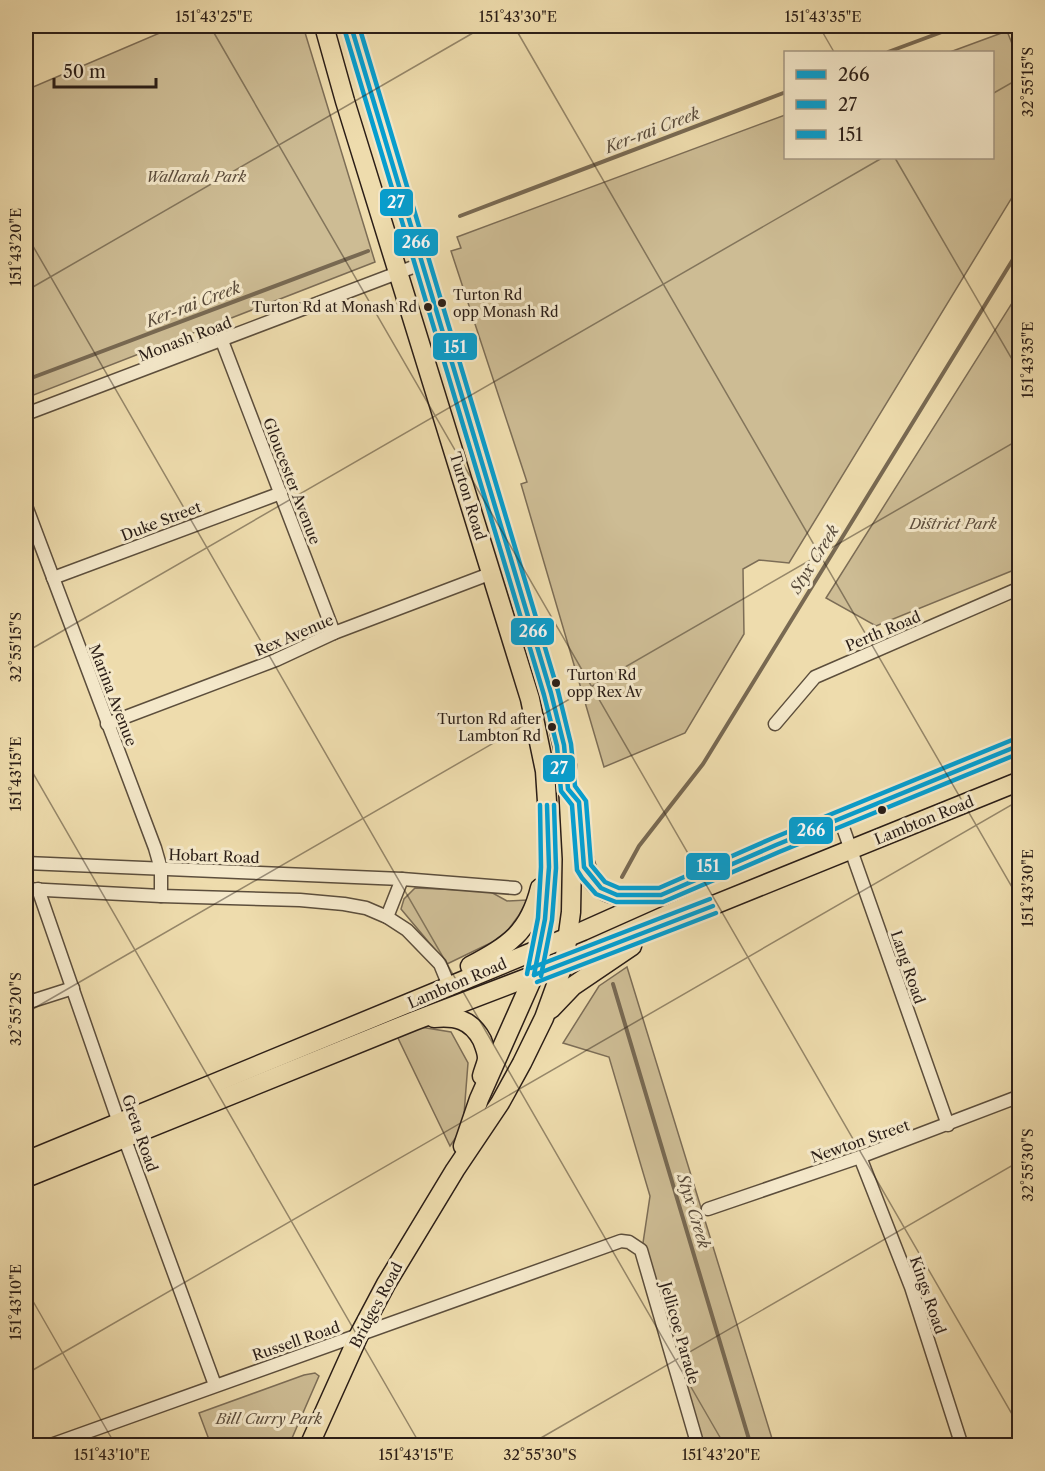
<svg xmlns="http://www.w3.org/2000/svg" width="1045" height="1471" viewBox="0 0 1045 1471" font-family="'Libre Caslon Text',serif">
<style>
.green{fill:#cdbc94;stroke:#7c6d56;stroke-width:1.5}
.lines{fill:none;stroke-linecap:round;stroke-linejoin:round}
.stream{stroke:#786952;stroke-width:4}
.minor-casing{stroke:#5c4e3c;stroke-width:15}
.primary-casing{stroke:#2b1e17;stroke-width:21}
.minor{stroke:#f4e8ca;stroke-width:12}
.primary{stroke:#eedcad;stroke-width:18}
.bus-1-casing{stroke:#f4e8ca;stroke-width:9}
.bus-2-casing{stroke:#f4e8ca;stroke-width:9}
.bus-3-casing{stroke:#f4e8ca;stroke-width:9}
.bus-1{stroke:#069ecf;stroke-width:4.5}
.bus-2{stroke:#069ecf;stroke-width:4.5}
.bus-3{stroke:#069ecf;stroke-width:4.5}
.ticks{fill:none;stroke:#2b1e17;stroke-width:1.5;stroke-opacity:0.45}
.bus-dot{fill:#2b1e17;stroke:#f4e8ca;stroke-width:2}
.labels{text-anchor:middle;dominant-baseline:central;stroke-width:6;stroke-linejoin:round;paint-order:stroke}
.bus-label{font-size:14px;fill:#2b1e17;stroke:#f4e8ca;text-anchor:start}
.park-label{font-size:15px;font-style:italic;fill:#5c4d3c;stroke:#f4e8ca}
.street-label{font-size:15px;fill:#2b1e17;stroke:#f4e8ca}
.water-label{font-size:16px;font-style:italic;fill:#584a3a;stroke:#f4e8ca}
.line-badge{stroke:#f4e8ca;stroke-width:2}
.badge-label{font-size:16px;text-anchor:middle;font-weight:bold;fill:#fff}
.neatline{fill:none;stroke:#2b1e17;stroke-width:2}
.ticks-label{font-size:15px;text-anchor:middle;fill:#2b1e17}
</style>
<rect width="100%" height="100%" fill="#eedcad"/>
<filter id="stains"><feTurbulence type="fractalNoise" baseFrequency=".00333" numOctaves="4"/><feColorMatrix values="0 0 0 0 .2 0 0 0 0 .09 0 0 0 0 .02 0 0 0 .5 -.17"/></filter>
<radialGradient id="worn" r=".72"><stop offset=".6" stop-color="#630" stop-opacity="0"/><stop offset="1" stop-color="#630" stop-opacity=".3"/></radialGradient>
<g class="green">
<path d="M176,26H303L375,262L26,398V90Z"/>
<path d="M1007,31L1019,61V186L789,563L759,560L743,569L744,634L685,733L604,767L521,484L527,482L451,251L461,248L457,237L785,115L786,158H992V52H950Z"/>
<path d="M1019,292V568L876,626L826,598Z"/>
<path d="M415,888L489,891L507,901L527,900L519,915L503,937L447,964L401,909L404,899Z"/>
<path d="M627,967L774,1445H702L643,1243L650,1196L609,1057L563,1043L599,986Z"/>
<path d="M414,1026L451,1032L468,1063L463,1127L450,1146L397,1036Z"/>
<path d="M315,1373L319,1376L289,1445H211L199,1413L304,1375Z"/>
</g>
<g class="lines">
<g class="stream">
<path d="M888,52L958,26"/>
<path d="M460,216L786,92"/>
<path d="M26,380L368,251"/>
<path d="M622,877L639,846L703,764L1020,248"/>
<path d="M613,984L751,1446"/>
</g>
<g class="minor-casing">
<g id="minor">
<path d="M222,341L334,633"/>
<path d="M26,414L421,264"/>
<path d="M26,506L155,848L161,869V896"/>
<path d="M53,578L281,493"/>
<path d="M107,724L276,660L334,633L492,573"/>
<path d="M775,724L815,677L1020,588"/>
<path d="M840,819L948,1125"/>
<path d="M26,863L402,879L515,888"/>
<path d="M26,889L161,896L300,900L344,904L366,908L387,917L407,930L440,964L449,986"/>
<path d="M38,889L124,1137L215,1385"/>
<path d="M387,917L402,879"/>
<path d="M26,1003L73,988"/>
<path d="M860,1157L911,1287L962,1446"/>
<path d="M708,1209L860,1157L1020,1096"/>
<path d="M48,1446L621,1241L629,1242L641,1250L698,1446"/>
</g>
</g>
<g class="primary-casing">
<g id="primary">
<path d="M324,26L345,101L530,699L545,771L548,817L549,867L545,919L534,975L479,1099L463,1146"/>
<path d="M582,843C583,866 590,890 617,895C629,897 643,894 655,895"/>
<path d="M470,966C509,945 529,933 540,888"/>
<path d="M551,1009L573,986L632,946"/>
<path d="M434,1018C455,1016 471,1019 482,1040C484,1045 487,1052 487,1058C487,1063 483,1071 482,1076"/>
<path d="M26,1161L583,931L776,845L1020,745"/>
<path d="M26,1178L414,1021L647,932L1020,781"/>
<path d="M309,1446L359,1335L386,1284L455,1170L500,1103L522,1063L544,1018L564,963L571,912L572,859L567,766L551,693L351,26"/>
</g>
</g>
<use href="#minor" class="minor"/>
<use href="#primary" class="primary"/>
<g class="bus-1-casing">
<g id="bus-1">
<path d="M351,26L551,693L564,745L568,789L579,802L584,867L601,888L617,895H661L776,845L1020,745"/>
<path d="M534,975L545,919L549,867L547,805"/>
<path d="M534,975L713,906"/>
</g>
</g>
<g class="bus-2-casing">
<g id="bus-2">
<path d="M344,28L544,695L557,746L561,791L572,805L577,870L582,878L596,894L616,902H663L779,852L1020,753"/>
<path d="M541,976L552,920L556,868L554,805"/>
<path d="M537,982L716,913"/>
</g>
</g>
<g class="bus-3-casing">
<g id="bus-3">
<path d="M359,26L558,691L571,744L575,786L586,801L591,865L605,882L619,888H659L773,838L1017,738"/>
<path d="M531,968L710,899"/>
<path d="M527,974L538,918L541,867L540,805"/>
</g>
</g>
<use href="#bus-1" class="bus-1"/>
<use href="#bus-2" class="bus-2"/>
<use href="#bus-3" class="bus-3"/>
</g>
<path class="ticks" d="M210,26L1020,1428M514,26L1020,901M819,26L834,52M992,94L1020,78M895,158L1020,373M26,234L725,1446M26,291L485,26M26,652L882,158M26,761L421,1446M26,1013L1020,439M26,1289L116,1446M26,1374L1020,800M527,1446L1020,1161"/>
<g class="bus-dot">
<circle cx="442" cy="303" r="5"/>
<circle cx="428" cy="307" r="5"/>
<circle cx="556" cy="683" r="5"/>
<circle cx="552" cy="727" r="5"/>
<circle cx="882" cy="810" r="5"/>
</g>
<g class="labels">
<g class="bus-label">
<text x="453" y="295">Turton Rd<tspan x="453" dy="17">opp Monash Rd</tspan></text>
<text x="417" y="307" text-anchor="end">Turton Rd at Monash Rd</text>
<text x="567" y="675">Turton Rd<tspan x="567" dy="17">opp Rex Av</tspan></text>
<text x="541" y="719" text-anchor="end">Turton Rd after<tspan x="541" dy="17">Lambton Rd</tspan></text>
</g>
<g class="park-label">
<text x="196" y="176">Wallarah Park</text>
<text x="953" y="523">District Park</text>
<text x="269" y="1418">Bill Curry Park</text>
</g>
<g class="street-label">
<text transform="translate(185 339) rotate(-21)">Monash Road</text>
<text transform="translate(292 481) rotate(69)">Gloucester Avenue</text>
<text transform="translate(468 496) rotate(73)">Turton Road</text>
<text transform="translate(161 521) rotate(-21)">Duke Street</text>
<text transform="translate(883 631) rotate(-23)">Perth Road</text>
<text transform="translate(294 635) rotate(-23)">Rex Avenue</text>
<text transform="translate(113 695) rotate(69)">Marina Avenue</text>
<text transform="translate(924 820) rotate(-22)">Lambton Road</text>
<text transform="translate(214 856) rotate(2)">Hobart Road</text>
<text transform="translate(908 967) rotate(71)">Lang Road</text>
<text transform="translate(457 983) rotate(-23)">Lambton Road</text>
<text transform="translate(140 1133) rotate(71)">Greta Road</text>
<text transform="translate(860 1141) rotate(-19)">Newton Street</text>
<text transform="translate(928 1295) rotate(71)">Kings Road</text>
<text transform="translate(376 1305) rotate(-62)">Bridges Road</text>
<text transform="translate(680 1333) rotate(74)">Jellicoe Parade</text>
<text transform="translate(296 1341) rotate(-19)">Russell Road</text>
</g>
<g class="water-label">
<text transform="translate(652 130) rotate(-21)">Ker-rai Creek</text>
<text transform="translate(193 304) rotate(-21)">Ker-rai Creek</text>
<text transform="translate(814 559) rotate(-58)">Styx Creek</text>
<text transform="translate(694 1211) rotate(73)">Styx Creek</text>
</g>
</g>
<g class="line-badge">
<rect x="379" y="188" width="35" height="29" rx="6" fill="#069ecf"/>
<rect x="393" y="228" width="46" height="29" rx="6" fill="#069ecf"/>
<rect x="432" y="332" width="46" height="29" rx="6" fill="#069ecf"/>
<rect x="510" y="617" width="45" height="29" rx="6" fill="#069ecf"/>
<rect x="542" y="754" width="34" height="29" rx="6" fill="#069ecf"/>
<rect x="788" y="816" width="46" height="29" rx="6" fill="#069ecf"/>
<rect x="685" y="852" width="46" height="29" rx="6" fill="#069ecf"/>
</g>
<g class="badge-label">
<text x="396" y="208">27</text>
<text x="416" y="248">266</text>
<text x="455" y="353">151</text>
<text x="533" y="637">266</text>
<text x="559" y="774">27</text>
<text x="811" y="836">266</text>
<text x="708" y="872">151</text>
</g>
<rect width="1045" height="1471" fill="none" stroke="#eedcad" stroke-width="66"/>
<rect x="784" y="51" width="210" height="108" fill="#f4e8ca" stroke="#a49782" stroke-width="1.5"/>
<rect x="796" y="70" width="30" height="9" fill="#069ecf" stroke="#a49782" stroke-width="1.5"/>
<text x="838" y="81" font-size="18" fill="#2b1e17">266</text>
<rect x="796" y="100" width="30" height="9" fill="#069ecf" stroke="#a49782" stroke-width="1.5"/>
<text x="838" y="111" font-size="18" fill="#2b1e17">27</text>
<rect x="796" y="130" width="30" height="9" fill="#069ecf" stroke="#a49782" stroke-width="1.5"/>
<text x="838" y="141" font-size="18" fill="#2b1e17">151</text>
<path d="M54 78v9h102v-9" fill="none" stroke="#2b1e17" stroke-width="3"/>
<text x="63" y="78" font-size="18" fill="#2b1e17" stroke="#f4e8ca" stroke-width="4.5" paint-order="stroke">50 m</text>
<rect x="33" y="33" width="979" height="1405" class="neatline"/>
<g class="ticks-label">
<text x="214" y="22">151°43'25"E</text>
<text x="518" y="22">151°43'30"E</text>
<text x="823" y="22">151°43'35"E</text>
<text transform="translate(1028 82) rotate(-90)" y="5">32°55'15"S</text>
<text transform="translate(16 247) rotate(-90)" y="5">151°43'20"E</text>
<text transform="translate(1028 360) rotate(-90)" y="5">151°43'35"E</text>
<text transform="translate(16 647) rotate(-90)" y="5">32°55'15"S</text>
<text transform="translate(16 774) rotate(-90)" y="5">151°43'15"E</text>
<text transform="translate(1028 888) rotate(-90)" y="5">151°43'30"E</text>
<text transform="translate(16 1009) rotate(-90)" y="5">32°55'20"S</text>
<text transform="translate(1028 1165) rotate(-90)" y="5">32°55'30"S</text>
<text transform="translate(16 1302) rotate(-90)" y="5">151°43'10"E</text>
<text x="112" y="1460">151°43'10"E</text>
<text x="416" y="1460">151°43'15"E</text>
<text x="540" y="1460">32°55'30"S</text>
<text x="721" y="1460">151°43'20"E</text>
</g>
<rect width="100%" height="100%" filter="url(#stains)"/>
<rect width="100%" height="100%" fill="url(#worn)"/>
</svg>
